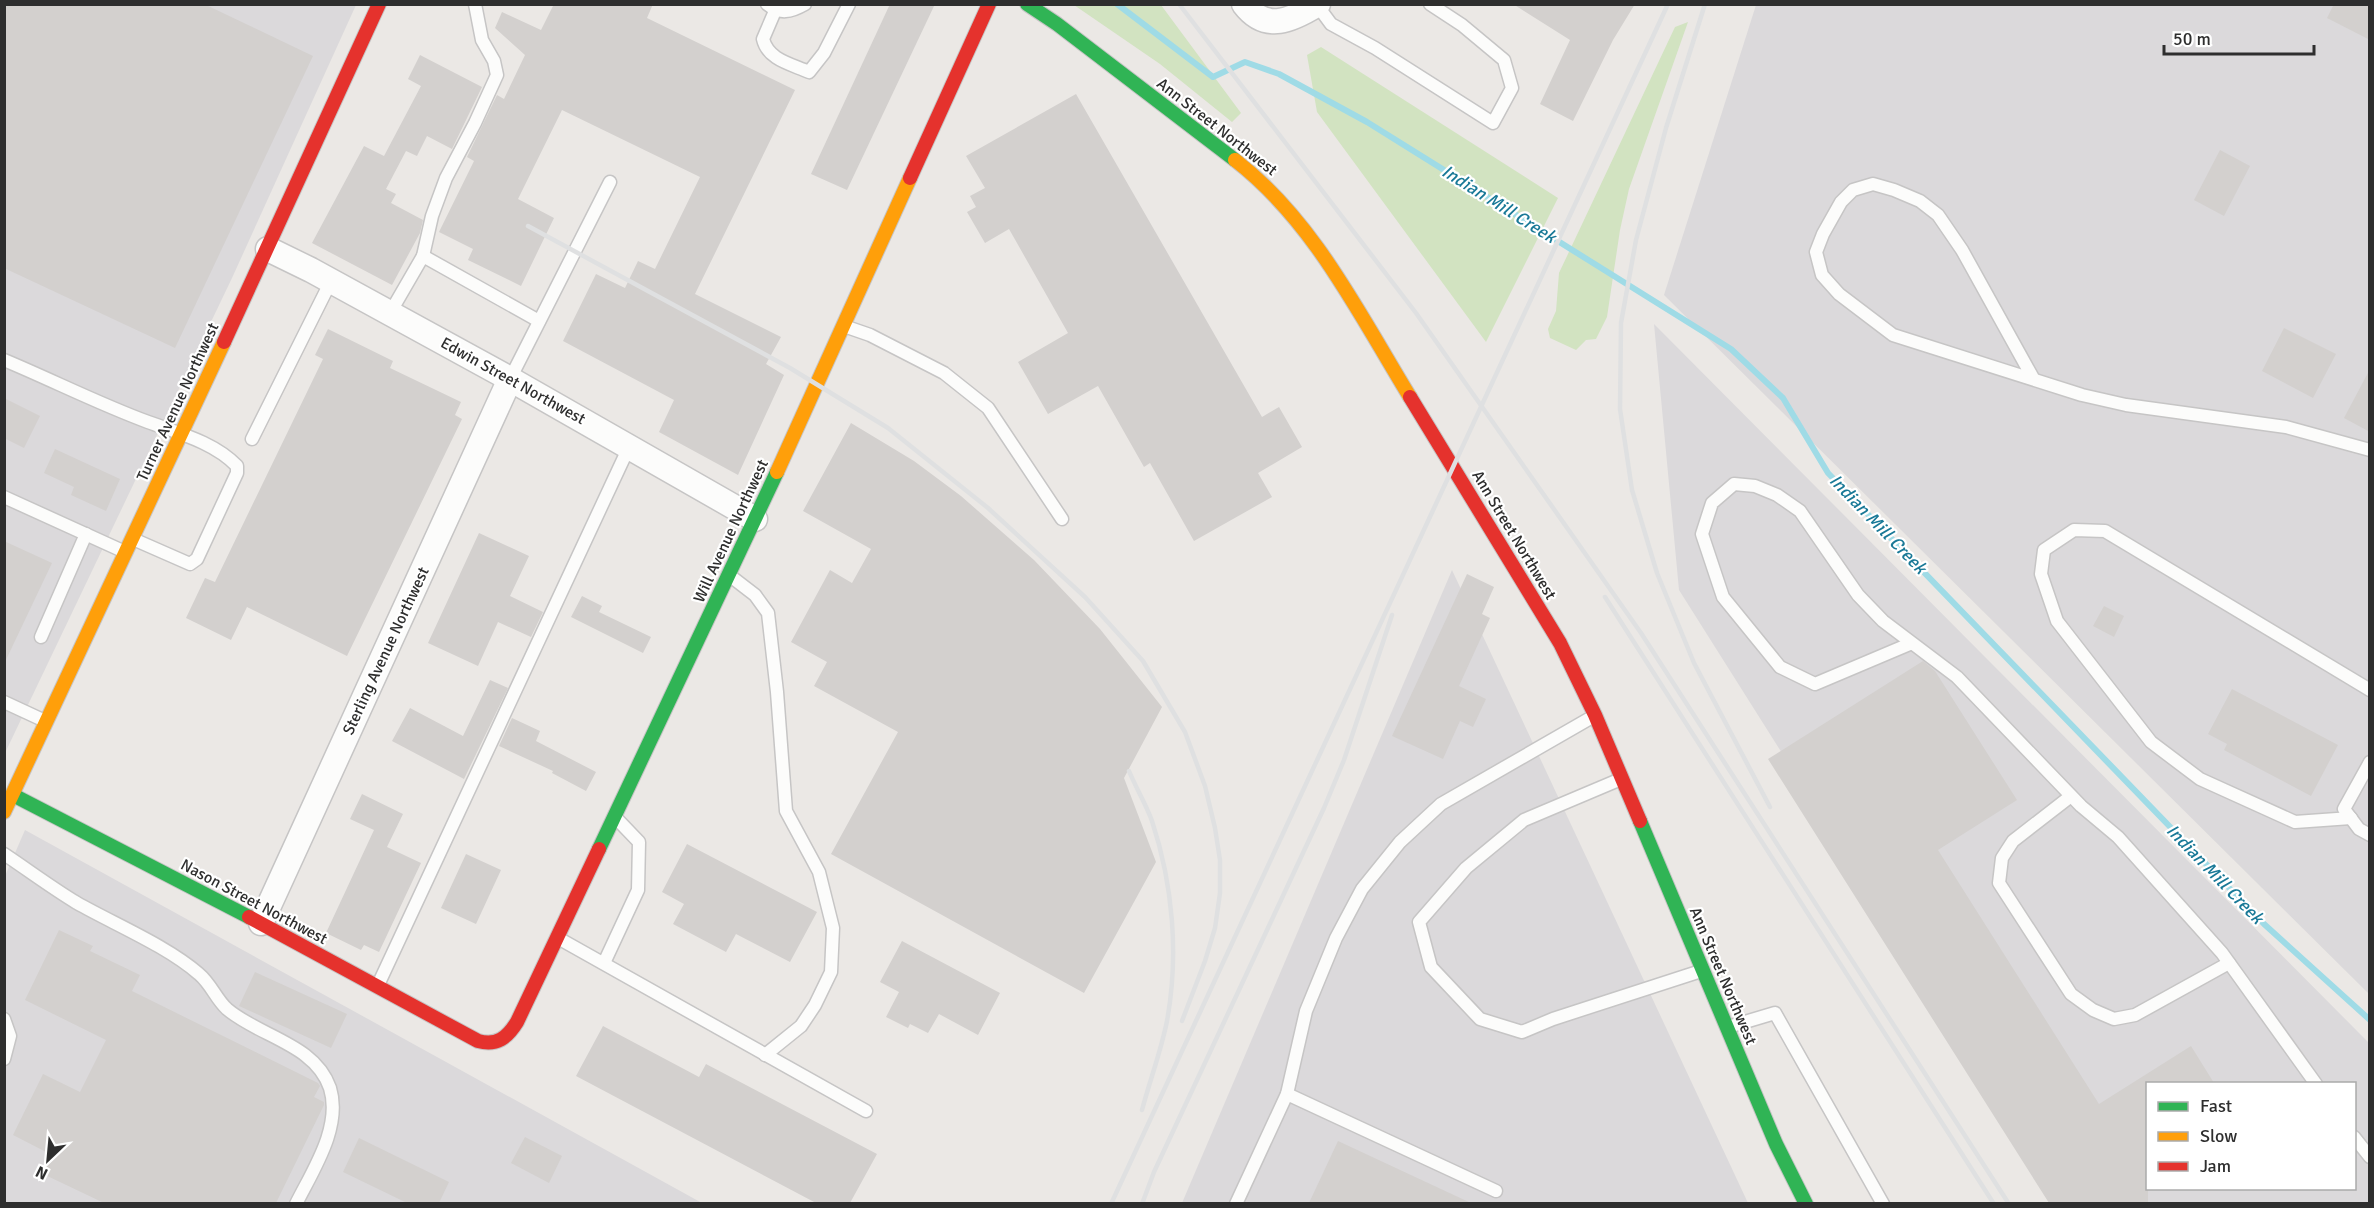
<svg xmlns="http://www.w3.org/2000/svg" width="2374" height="1208" viewBox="0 0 2374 1208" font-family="Signika,sans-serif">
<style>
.industrial{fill:#dbd9db;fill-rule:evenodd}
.green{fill:#d2e3c1}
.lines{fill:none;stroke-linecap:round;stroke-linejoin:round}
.stream{stroke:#9fdbe6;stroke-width:6}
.building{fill:#d3d0ce}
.lane-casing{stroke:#c6c5c5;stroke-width:15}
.street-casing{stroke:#c6c5c5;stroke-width:27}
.fast-casing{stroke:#c6c5c5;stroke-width:16}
.slow-casing{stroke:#c6c5c5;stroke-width:16}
.jam-casing{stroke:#c6c5c5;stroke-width:16}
.lane{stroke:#fcfcfb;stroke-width:12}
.street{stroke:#fcfcfb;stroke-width:24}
.fast{stroke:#30b455;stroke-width:14}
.slow{stroke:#ff9f0a;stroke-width:14}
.jam{stroke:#e5322d;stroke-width:14}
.rail{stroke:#dfe0e1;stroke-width:4.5}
.labels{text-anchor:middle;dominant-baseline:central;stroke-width:4.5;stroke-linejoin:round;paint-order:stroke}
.street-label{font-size:16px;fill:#2e2e2e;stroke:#fff}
.water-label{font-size:18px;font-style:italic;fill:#197997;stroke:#fff}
</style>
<rect width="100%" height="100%" fill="#ebe8e5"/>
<g class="industrial">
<path d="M5,5H356L232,278L5,753Z"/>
<path d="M1756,5H2369V994L1664,295Z"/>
<path d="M1654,324L2369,1043V1203H2066L1679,590ZM2148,1084H2354V1188H2148Z"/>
<path d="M1452,570L1748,1203H1182Z"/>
<path d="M25,830L702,1203L5,1204V876Z"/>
</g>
<g class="green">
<path d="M1074,5H1161L1241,113L1232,122L1160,64Z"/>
<path d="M1688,22L1629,189L1620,230L1607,317L1596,339L1586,340L1576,350L1550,338L1548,329L1556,311L1559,273L1675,27Z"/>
<path d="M1321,47L1558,198L1486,342L1317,112L1307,55Z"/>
</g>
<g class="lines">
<path class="stream" d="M1117,4L1213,77L1245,62L1279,74L1367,122L1731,349L1783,398L1828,473L2264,924L2370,1020"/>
</g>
<g class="building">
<path d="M4,4H204L313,56L175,348L4,268Z"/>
<path d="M554,4H653L647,18L795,90L695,294L781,337L766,364L784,375L738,475L659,432L674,400L563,341L596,274L625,288L638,261L655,269L700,177L562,110L518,199L554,218L521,286L468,260L473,249L439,232L474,161L467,157L497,95L504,99L525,55L495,28L502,12L541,30Z"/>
<path d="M890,4H935L847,190L811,174Z"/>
<path d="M1513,4H1635L1613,40L1573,121L1540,104L1570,40Z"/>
<path d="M2334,4H2370V40L2327,18Z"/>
<path d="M420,55L482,87L452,149L427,136L417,156L406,151L386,189L396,194L391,203L423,220L420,233L392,285L312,243L364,146L384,156L421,86L408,79Z"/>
<path d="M1076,94L1262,417L1279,407L1302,447L1258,473L1272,497L1194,541L1150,463L1144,467L1098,386L1048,414L1018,362L1068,333L1009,229L985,243L967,212L976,207L970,196L985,188L966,156Z"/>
<path d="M2220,150L2250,166L2224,216L2194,200Z"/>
<path d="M2284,328L2336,354L2313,398L2262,371Z"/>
<path d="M328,329L393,361L390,368L461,402L455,415L462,419L347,656L247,607L231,640L186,618L205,578L215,582L323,359L315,355Z"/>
<path d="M2370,369V432L2344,418Z"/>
<path d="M4,398L40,416L24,448L4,438Z"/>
<path d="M851,423L914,461L961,496L1034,560L1100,629L1162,707L1124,778L1156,862L1084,993L831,854L898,732L814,686L827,662L791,642L830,570L852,583L871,549L803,511Z"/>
<path d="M55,449L120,479L106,511L71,495L74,487L44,473Z"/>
<path d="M479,533L529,556L510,596L543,612L531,637L498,622L478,666L428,643Z"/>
<path d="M4,541L52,563L4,664Z"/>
<path d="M1467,574L1494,587L1482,614L1490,618L1459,686L1486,699L1473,727L1460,721L1443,759L1392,736Z"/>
<path d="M582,596L602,606L599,612L651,637L643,653L571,617Z"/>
<path d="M2104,606L2124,616L2114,637L2093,626Z"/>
<path d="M1923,661L1935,671L2017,800L1938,850L2099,1104L2191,1046L2214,1083H2148V1203H2049L1768,759Z"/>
<path d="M490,680L508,688L464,779L392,741L410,708L463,736Z"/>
<path d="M2232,689L2338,745L2311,796L2224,750L2227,744L2208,734Z"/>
<path d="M512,718L540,731L536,741L596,772L586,791L552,773L553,771L499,746Z"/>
<path d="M362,794L403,814L387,847L421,863L379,952L364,945L361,950L326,933L374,830L350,819Z"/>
<path d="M687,844L817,912L790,962L736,934L726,952L673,924L684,904L662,892Z"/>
<path d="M466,854L501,870L476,924L441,908Z"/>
<path d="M59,930L93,946L90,951L140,975L132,991L318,1083L320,1086L314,1097L324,1102V1105L276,1203H104L41,1173L50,1154L13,1135L43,1074L80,1092L106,1040L25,1000Z"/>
<path d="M902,941L1000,993L978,1035L939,1014L928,1033L910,1024L908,1028L886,1017L899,992L880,982Z"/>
<path d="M255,972L347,1014L331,1048L239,1006Z"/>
<path d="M603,1026L699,1077L706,1064L877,1154L850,1203H816L576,1076Z"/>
<path d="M525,1137L562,1156L549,1183L511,1163Z"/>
<path d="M359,1138L449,1182L439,1203H407L343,1172Z"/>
<path d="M1338,1141L1471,1203H1309Z"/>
</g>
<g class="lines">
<g class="lane-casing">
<g id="lane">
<path d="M767,4C780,15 791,12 805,4"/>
<path d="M1317,5L1331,24L1375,48L1493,123L1512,88L1504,60L1462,25L1430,4"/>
<path d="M775,11L763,39C768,60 791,64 809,72L824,53L849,4"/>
<path d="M423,256L432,216L446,178L475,123L497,75L494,61L482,40L475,4"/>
<path d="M390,313L423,256L539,321"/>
<path d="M844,326L870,335L944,373L988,408L1062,519"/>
<path d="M4,360C52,380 99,404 148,422C178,433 214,442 237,466V473L197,559L190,564L133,539"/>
<path d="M2033,378L1962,250L1938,215L1920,201L1894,190L1873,184L1853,190L1841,202L1823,234L1816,252L1822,275L1839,294L1893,335L2082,395L2126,405L2286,427L2370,450"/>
<path d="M510,379L610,182"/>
<path d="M252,439L331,281"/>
<path d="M4,497L125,552"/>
<path d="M729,575L755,595L768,613L777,692L786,811L819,872L833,928L831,972L815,1005L801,1026L765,1055"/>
<path d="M41,637L86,534"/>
<path d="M1912,643L1815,684L1780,667L1723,597L1702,534L1712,503L1734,484L1755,486L1777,495L1800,511L1858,595L1883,621L1957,677L2081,806L2118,837L2222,953L2316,1084"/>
<path d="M4,702L45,721"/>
<path d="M2370,762L2344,809L2359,829L2370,835"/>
<path d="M1621,779L1524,820L1466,868L1419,922L1431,967L1480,1019L1522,1032L1553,1019L1701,971"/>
<path d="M2071,796L2013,841L2002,858L1999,883L2071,994L2093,1010L2114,1019L2135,1015L2229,963"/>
<path d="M2351,818L2295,822L2200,779L2151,742L2057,621L2041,574L2044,550L2074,530L2105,531L2370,690"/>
<path d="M4,854C28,870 52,888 77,903C114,924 167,946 199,974C211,984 216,999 227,1009C260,1037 315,1044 330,1088C342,1127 313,1170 296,1204"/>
<path d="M558,938L866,1111"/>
<path d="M604,963L638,890L639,842L615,817"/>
<path d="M378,985L629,447"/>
<path d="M4,1019L10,1036L4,1059"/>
<path d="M1728,1027L1775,1013L1883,1204"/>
<path d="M1287,1094L1496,1191"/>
<path d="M2354,1137L2370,1157"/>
<path d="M1236,1204L1287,1094L1306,1011L1336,938L1362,889L1400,842L1441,804L1594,716"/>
</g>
</g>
<g class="street-casing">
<g id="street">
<path d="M1244,4C1266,33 1292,20 1318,4"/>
<path d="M268,249L311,270L510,379L755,519"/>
<path d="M261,923L510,379"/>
</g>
</g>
<g class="fast-casing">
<g id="fast">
<path d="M1027,4L1057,24L1235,160"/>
<path d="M13,795L249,917"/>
<path d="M1640,821L1776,1144L1806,1204"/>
<path d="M599,849L777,472"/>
</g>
</g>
<g class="slow-casing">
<g id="slow">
<path d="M1235,160C1314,221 1359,314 1410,397"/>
<path d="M777,472L910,178"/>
<path d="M4,812L224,342"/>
</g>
</g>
<g class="jam-casing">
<g id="jam">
<path d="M910,178L989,4"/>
<path d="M224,342L379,4"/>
<path d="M1410,397L1560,643L1595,715L1640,821"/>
<path d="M249,917L478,1041C497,1046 507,1038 517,1022L599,849"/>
</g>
</g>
<use href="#lane" class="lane"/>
<use href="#street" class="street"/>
<use href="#fast" class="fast"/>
<use href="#slow" class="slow"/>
<use href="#jam" class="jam"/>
<g class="rail">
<path d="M1179,4L1416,313L1641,633L2009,1204"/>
<path d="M1705,4L1666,128L1636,240L1621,323L1620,409L1632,490L1657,573L1694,663L1770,807"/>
<path d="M528,226L790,368L888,428L988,508L1085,597L1143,661L1185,732L1205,786L1215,828L1220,860V893L1215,928L1205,961L1182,1021"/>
<path d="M1605,597L1994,1204"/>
<path d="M1129,771C1136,788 1146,804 1152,821C1173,885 1179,955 1167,1021C1161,1051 1150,1080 1142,1110"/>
<path d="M1111,1204L1668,4"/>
<path d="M1142,1204L1154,1172L1324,808L1344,760L1392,615"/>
</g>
</g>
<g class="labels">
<g class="street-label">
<text transform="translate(1217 127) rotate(38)">Ann Street Northwest</text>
<text transform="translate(513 381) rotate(29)">Edwin Street Northwest</text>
<text transform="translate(178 402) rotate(-65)">Turner Avenue Northwest</text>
<text transform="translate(731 531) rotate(-65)">Will Avenue Northwest</text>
<text transform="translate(1514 535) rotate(59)">Ann Street Northwest</text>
<text transform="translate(386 651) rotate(-65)">Sterling Avenue Northwest</text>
<text transform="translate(254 902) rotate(28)">Nason Street Northwest</text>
<text transform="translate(1723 976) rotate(67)">Ann Street Northwest</text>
</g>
<g class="water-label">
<text transform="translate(1499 204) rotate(32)">Indian Mill Creek</text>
<text transform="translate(1878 524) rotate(46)">Indian Mill Creek</text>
<text transform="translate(2215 874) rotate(46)">Indian Mill Creek</text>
</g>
</g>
<rect width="2374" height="1208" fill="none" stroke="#2e2e2e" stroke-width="12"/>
<rect x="2146" y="1082" width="210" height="108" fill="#ffffff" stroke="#ababab" stroke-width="1.5"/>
<rect x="2158" y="1102" width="30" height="9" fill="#30b455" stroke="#ababab" stroke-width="1.5"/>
<text x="2200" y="1112" font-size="18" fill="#2e2e2e">Fast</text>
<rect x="2158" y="1132" width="30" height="9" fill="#ff9f0a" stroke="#ababab" stroke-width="1.5"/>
<text x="2200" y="1142" font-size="18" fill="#2e2e2e">Slow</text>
<rect x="2158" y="1162" width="30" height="9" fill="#e5322d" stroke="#ababab" stroke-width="1.5"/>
<text x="2200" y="1172" font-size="18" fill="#2e2e2e">Jam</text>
<g transform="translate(48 1160) rotate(206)" stroke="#ffffff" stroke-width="4.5" paint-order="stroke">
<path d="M0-4.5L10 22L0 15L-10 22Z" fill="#2e2e2e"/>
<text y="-9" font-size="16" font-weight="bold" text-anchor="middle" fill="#2e2e2e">N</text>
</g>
<path d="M2164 45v9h150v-9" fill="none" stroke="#2e2e2e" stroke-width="3"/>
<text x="2173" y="45" font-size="18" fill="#2e2e2e" stroke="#ffffff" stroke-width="4.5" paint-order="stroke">50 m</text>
</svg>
